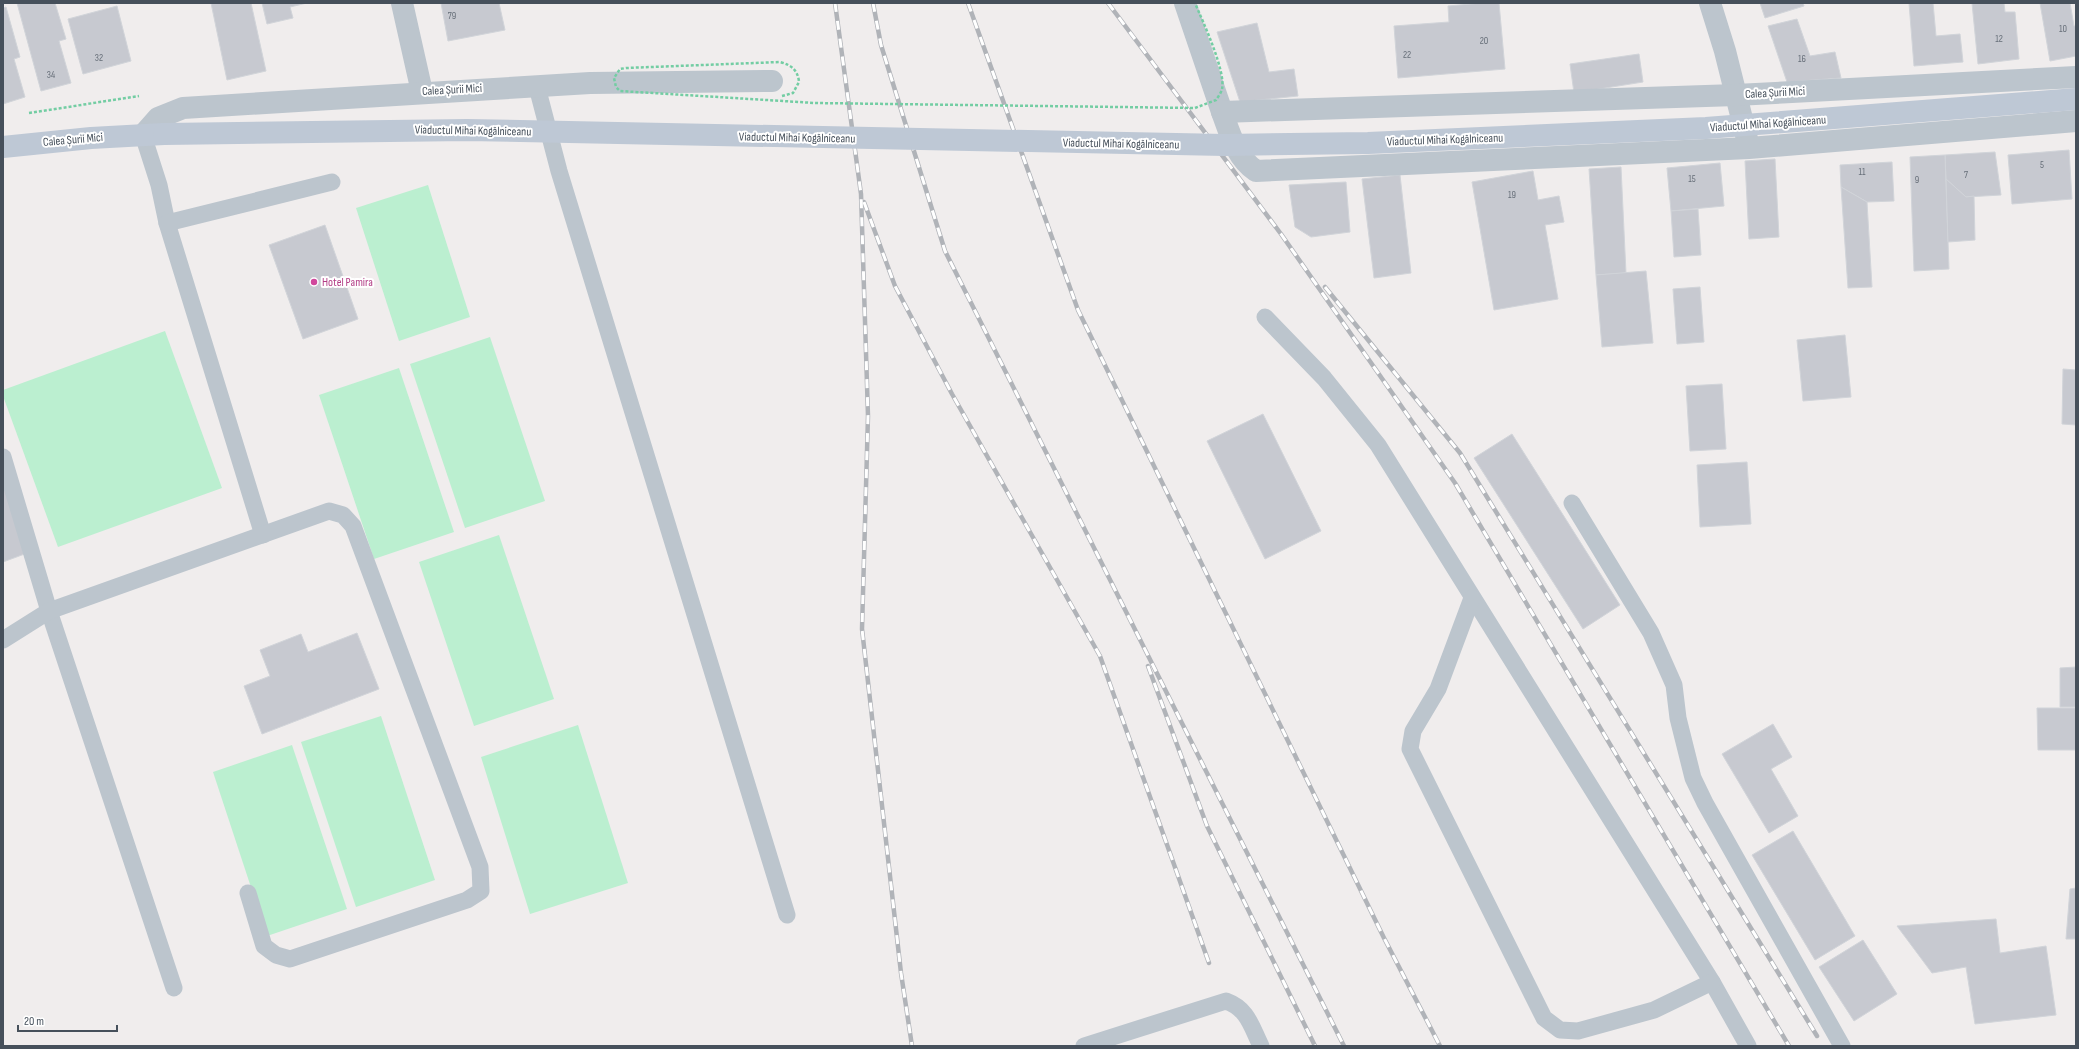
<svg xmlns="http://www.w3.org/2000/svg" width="2079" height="1049" viewBox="0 0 2079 1049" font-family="'Sofia Sans Condensed',sans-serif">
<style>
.green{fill:#bbefd0}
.building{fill:#c7c9d0;stroke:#d1d4d9}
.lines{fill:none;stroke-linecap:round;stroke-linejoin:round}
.path{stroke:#73cda3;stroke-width:2.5;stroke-dasharray:3 2;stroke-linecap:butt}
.lane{stroke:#bcc5cd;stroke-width:17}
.street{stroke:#bcc5cd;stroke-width:22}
.secondary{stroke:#bec8d5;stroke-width:22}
.rail-casing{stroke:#b0b3b8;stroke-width:4.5}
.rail{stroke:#fff;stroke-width:3;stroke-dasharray:9;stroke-linecap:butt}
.path-bridge{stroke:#73cda3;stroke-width:2.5;stroke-dasharray:3 2;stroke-linecap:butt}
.secondary-bridge{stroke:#bec8d5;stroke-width:22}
.hotel-dot{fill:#d1479c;stroke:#fff;stroke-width:1.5}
.labels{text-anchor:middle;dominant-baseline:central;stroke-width:4;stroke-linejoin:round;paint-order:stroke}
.number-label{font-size:10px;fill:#666e78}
.street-label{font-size:12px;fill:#46505b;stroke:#fff}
.hotel-label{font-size:12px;fill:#b23c85;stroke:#fff;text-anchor:start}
</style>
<rect width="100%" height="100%" fill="#f0eded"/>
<g class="green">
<path d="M428,185L470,317L399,341L356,208Z"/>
<path d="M165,331L222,488L58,547L3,396V390Z"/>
<path d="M490,337L545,501L465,528L410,364Z"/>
<path d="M399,368L454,532L374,559L319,395Z"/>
<path d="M499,535L554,699L474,726L419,562Z"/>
<path d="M381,716L435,880L356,907L301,742Z"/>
<path d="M578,725L628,883L530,914L481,757Z"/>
<path d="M292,745L347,909L267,936L213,772Z"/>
</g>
<g class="building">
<path d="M17,3H55L66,39L59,41L71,83L41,91Z"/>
<path d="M211,3H251L266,71L227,80Z"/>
<path d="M262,3H307L290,7L293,18L267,24Z"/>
<path d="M441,3H499L505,30L448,41Z"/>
<path d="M1482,3H1499L1505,69L1398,78L1394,26L1449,22L1448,6Z"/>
<path d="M1760,3H1803L1804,6L1765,18Z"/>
<path d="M1909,3H1933L1936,36L1960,34L1963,62L1914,66Z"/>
<path d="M1972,3H2004L2005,12H2015L2019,59L1978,64Z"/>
<path d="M2040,3H2070L2074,26H2076V56L2050,61Z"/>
<path d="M117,6L131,61L83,74L68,19Z"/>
<path d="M6,7L20,57L14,59L25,97L3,104V8Z"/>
<path d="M1797,19L1810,56L1835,52L1841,78L1787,82L1768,26Z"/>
<path d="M1257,23L1269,72L1294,69L1298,96L1240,102L1217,32Z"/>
<path d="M1639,54L1643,82L1574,93L1570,64Z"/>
<path d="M2069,150L2072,199L2012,204L2008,155Z"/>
<path d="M1995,152L2001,195L1966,197L1946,179L1945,155Z"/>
<path d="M1945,155L1949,269L1914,271L1910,157Z"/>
<path d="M1775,159L1779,237L1749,239L1745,161Z"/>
<path d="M1892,162L1894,201L1867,202L1841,187L1840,165Z"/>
<path d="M1720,163L1724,206L1671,211L1667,168Z"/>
<path d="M1621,167L1626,273L1596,275L1589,169Z"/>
<path d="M1533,171L1538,200L1559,196L1564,222L1545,225L1558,299L1494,310L1472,182Z"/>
<path d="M1400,175L1411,273L1374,278L1362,179Z"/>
<path d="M1946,179L1966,197L1974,196L1975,240L1948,242Z"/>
<path d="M1346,182L1350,232L1311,237L1295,227L1289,185Z"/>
<path d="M1841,187L1867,202L1872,287L1848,288Z"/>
<path d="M1698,209L1701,255L1674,257L1671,211Z"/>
<path d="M325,225L358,319L303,339L269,245Z"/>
<path d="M1646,271L1653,343L1602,347L1596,275Z"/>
<path d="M1700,287L1704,342L1677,344L1673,289Z"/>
<path d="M1845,335L1851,397L1803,401L1797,340Z"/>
<path d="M2063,369L2076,370V425L2062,424Z"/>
<path d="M1722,384L1726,449L1690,451L1686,386Z"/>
<path d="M1263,414L1321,531L1265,559L1207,441Z"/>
<path d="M1512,434L1620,605L1583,629L1474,458Z"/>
<path d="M1747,462L1751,524L1700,527L1697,465Z"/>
<path d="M3,477L30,552L3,562Z"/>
<path d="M357,633L379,689L262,734L244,686L270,676L260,650L301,634L308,652Z"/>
<path d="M2076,667V707H2060V668Z"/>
<path d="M2037,708H2076V750H2038Z"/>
<path d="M1773,724L1792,757L1771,769L1798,816L1769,833L1722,754Z"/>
<path d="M1793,831L1855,936L1815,960L1752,855Z"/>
<path d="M2076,888V939H2066L2070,889Z"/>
<path d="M1996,919L2000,953L2046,946L2056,1015L1975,1024L1966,967L1932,973L1897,926Z"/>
<path d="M1863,940L1897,994L1854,1021L1819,967Z"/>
</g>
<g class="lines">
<path class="path" d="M29,113L139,96"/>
<g class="lane">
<path d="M537,87L559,171L787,915"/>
<path d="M143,135L159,185L167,223L263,535"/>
<path d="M167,223L332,182"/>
<path d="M1265,317L1324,378L1378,445L1712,982L1748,1046"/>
<path d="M3,457L49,611L174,988"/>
<path d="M1572,503L1651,633L1674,685L1678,718L1693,778L1705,803L1842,1046"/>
<path d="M1472,598L1438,689L1413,731L1410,749L1544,1018L1560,1030L1578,1031L1654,1010L1712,982"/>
<path d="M3,640L49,611L329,511L343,515L353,526L480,867L481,891L467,900L290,959L276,955L264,946L248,893"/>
<path d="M1084,1046L1226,1001C1248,1009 1251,1026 1261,1046"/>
</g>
<g class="street">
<path d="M402,3L422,92"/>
<path d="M1185,3L1222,112"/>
<path d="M1710,3L1725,51L1748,143"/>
<path d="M2076,77L1736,95L1222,112C1230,134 1236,157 1256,171L1749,148L2076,121"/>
<path d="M143,135L158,118L183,108L590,83L772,81"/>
</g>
<path class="secondary" d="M3,147L91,138L164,134"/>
<g class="rail-casing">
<g id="rail">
<path d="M835,3L861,194L868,416L862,629L901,973L912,1046"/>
<path d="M873,3L881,45L945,251L1344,1046"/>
<path d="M968,3L1078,310L1384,938L1440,1046"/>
<path d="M1108,3L1281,234L1455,483L1789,1046"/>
<path d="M864,202L895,286L952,394L1100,656L1209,963"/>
<path d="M1325,287L1460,453L1817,1036"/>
<path d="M1148,666L1207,826L1315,1046"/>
</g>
</g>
<use href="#rail" class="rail"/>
<path class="path-bridge" d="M782,96L793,93L799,82C798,71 792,65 780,62L626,68L620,69L614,78L616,87L620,91L815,103L1195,108L1216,100C1218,97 1221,93 1222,89C1226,71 1203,22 1195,3"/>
<path class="secondary-bridge" d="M164,134L467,130L1225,145L1368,143L1706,128L2076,99"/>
</g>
<circle class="hotel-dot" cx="314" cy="282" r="4"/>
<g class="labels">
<g class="number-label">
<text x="452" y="16">79</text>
<text x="2063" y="29">10</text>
<text x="1999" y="39">12</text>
<text x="1484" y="41">20</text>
<text x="1407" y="55">22</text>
<text x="99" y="58">32</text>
<text x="1802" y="59">16</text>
<text x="51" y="75">34</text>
<text x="2042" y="165">5</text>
<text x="1862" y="172">11</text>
<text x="1966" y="175">7</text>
<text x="1692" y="179">15</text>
<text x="1917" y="180">9</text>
<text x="1512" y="195">19</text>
</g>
<g class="street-label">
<text transform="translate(452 90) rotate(-3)">Calea Șurii Mici</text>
<text transform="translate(1775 93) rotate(-3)">Calea Șurii Mici</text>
<text transform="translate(1768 124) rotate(-4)">Viaductul Mihai Kogălniceanu</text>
<text transform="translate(473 131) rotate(1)">Viaductul Mihai Kogălniceanu</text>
<text transform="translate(797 138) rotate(1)">Viaductul Mihai Kogălniceanu</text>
<text transform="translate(73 140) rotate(-5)">Calea Șurii Mici</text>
<text transform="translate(1445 140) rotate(-2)">Viaductul Mihai Kogălniceanu</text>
<text transform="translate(1121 144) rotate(1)">Viaductul Mihai Kogălniceanu</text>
</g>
<g class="hotel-label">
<text x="322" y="282">Hotel Pamira</text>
</g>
</g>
<rect width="2079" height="1049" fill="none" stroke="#46505b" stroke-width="8"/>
<path d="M18 1025v6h99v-6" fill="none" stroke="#46505b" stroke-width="2"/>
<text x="24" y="1025" font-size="12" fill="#46505b" stroke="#ffffff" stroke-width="3" paint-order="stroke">20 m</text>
</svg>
